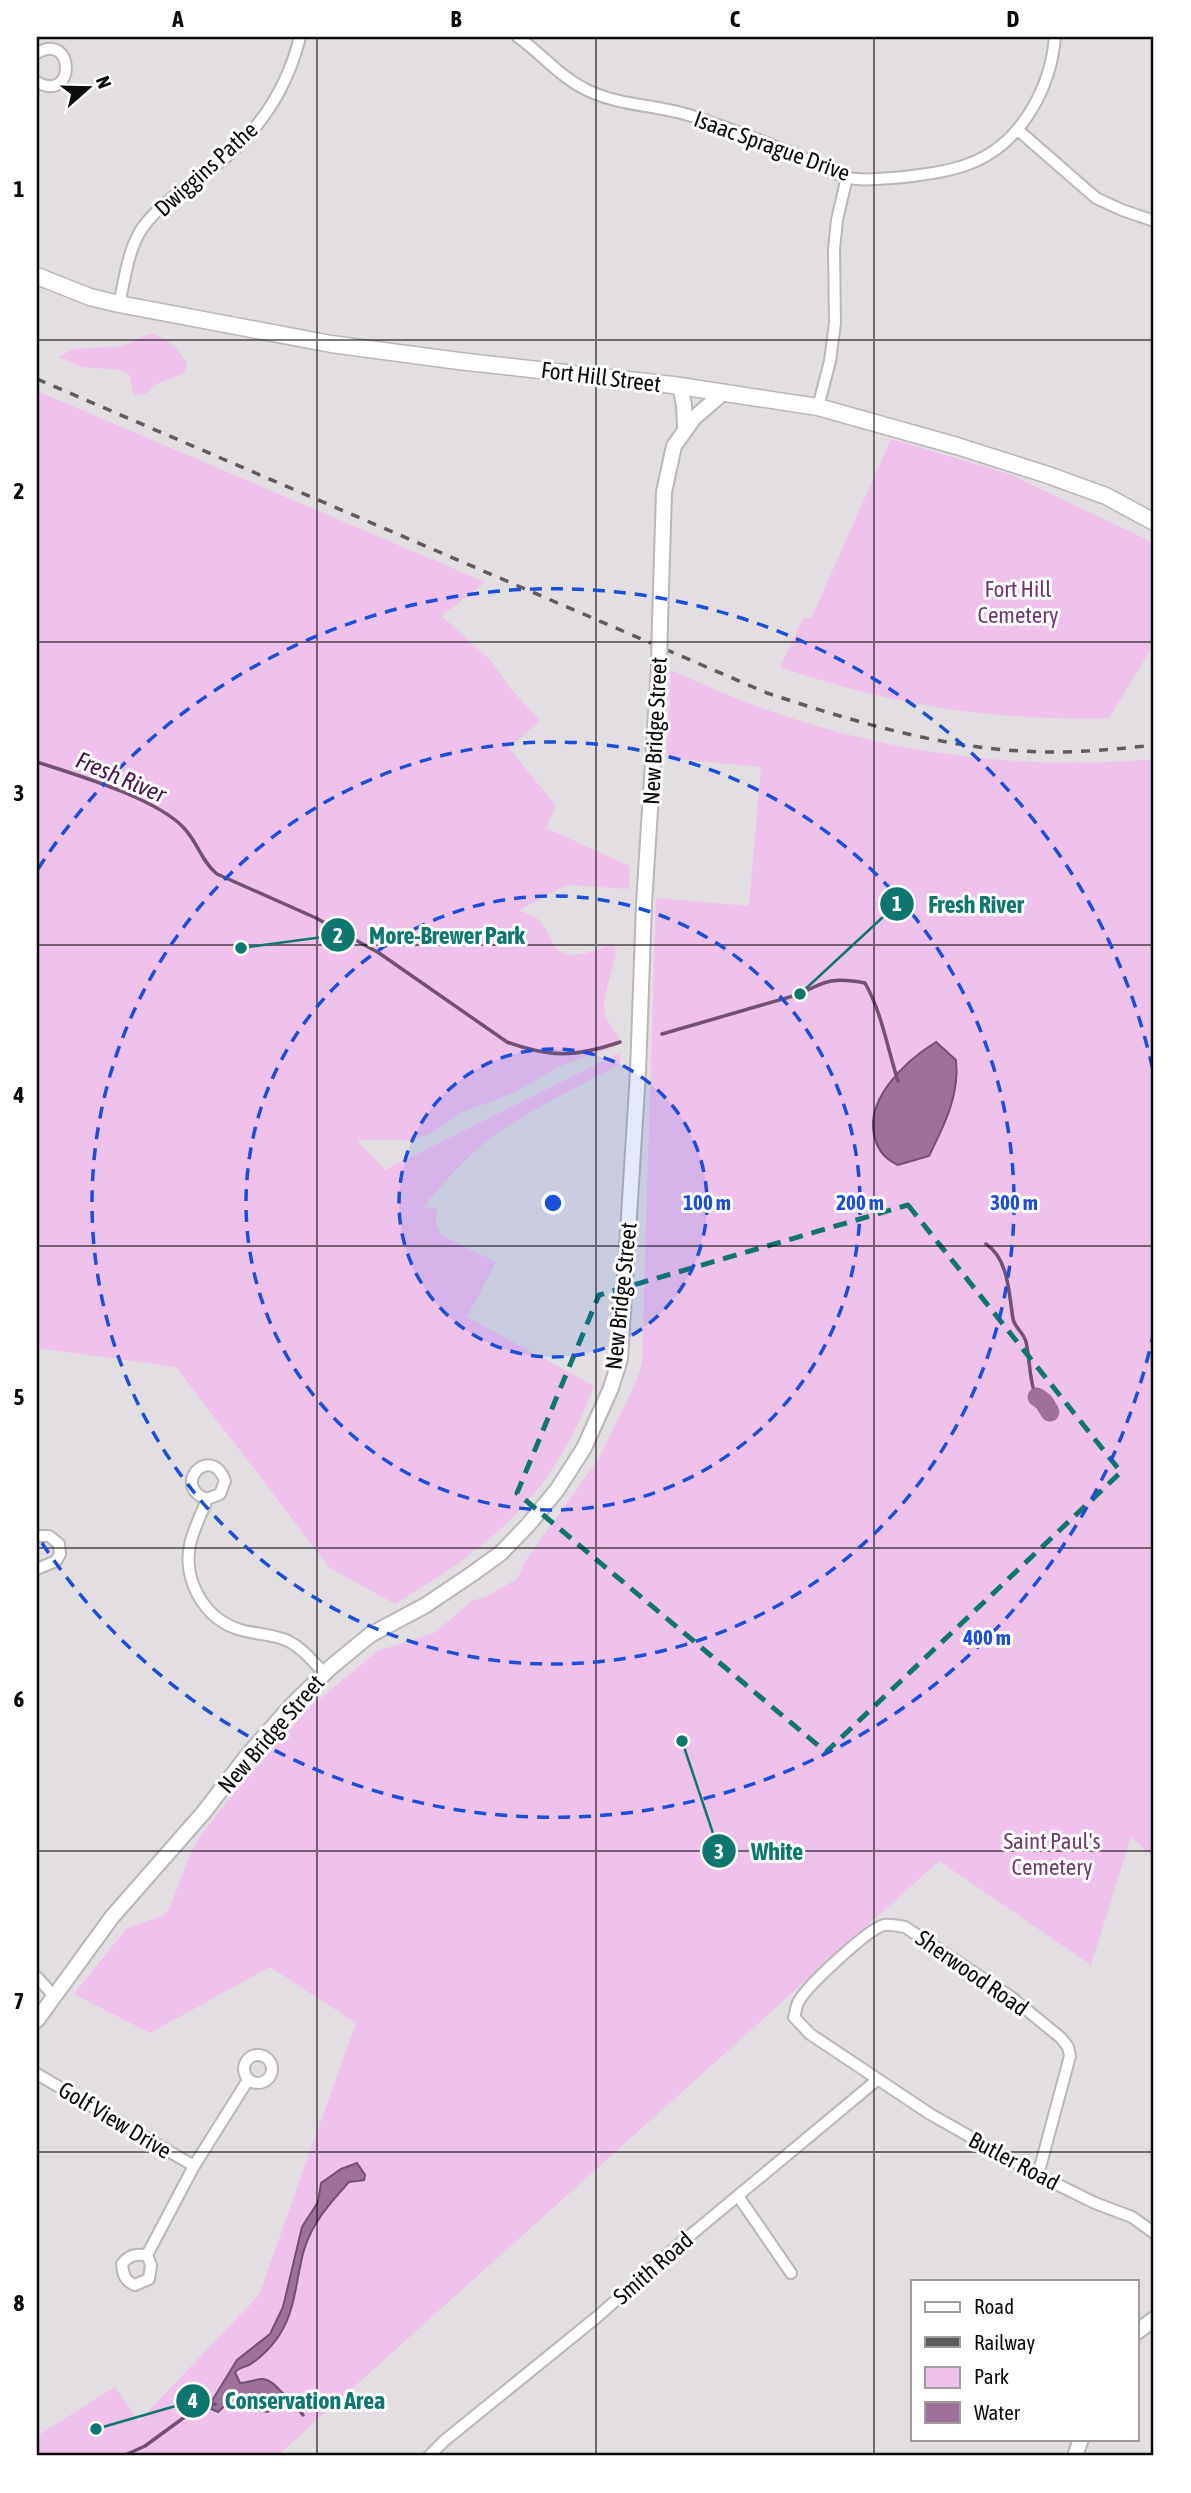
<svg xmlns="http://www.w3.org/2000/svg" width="1191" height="2493" viewBox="0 0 1191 2493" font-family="'Asap Condensed',sans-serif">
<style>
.green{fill:#efc2ec}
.water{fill:#9e719b;stroke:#725270;stroke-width:2}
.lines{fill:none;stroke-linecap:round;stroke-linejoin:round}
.stream{stroke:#725270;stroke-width:3.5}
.river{stroke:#9e719b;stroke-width:19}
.minor-casing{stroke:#bab6ba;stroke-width:14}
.tertiary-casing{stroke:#bab6ba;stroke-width:18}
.secondary-casing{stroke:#bab6ba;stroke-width:19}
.minor{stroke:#fff;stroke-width:10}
.tertiary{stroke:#fff;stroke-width:14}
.secondary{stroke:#fff;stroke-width:16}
.rail{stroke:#5e5c5e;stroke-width:3.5;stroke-dasharray:9 9;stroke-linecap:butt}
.tertiary-bridge-casing{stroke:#bab6ba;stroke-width:18;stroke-linecap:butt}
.tertiary-bridge{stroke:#fff;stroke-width:14}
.marked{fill:none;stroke:#0f766e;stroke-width:5;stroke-dasharray:14 9;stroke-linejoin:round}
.grid{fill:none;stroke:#0c0b0c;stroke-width:2;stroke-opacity:0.55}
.ring{fill:none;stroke:#1d4ed8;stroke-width:3.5;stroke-dasharray:12 9}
.labels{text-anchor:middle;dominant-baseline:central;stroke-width:6;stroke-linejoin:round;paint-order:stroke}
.street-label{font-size:23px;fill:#0c0b0c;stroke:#fff}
.park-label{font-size:23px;fill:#723971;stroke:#fff}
.water-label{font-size:24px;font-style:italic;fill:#4b144b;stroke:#fff}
.centre{fill:#1d4ed8;stroke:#fff;stroke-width:3.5}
.ring-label{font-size:21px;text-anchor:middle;font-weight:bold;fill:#1d4ed8;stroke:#fff;stroke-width:6;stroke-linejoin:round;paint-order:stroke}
.leader{fill:none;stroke:#0f766e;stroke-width:2.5}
.callout-dot{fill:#0f766e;stroke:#fff;stroke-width:2.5}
.mark-label{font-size:21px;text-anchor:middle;font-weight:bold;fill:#fff}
.callout-label{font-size:24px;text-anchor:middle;font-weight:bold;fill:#0f766e;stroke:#fff;stroke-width:6;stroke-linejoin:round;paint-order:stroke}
.neatline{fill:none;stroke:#0c0b0c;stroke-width:2.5}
.grid-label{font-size:23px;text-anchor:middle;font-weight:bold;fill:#0c0b0c}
</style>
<rect width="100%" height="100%" fill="#e2dee2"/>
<g class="green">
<path d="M149,334C166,335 179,350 187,364L184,373L154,385L146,394L134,395L129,374L122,370L81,367L59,357L73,349L123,346Z"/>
<path d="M37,391L485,582L442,616L492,662L510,688L540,721L509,748L556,806L546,828L630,866L629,889L567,885L519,910C525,914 533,914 539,920C555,935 547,958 581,954C592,953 602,947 613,944L617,951L604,999L605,1017L619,1037L617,1046L557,1067L516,1092L462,1112L431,1133L412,1140H357L385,1170L621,1052L620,1064C577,1088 521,1113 483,1144C461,1162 442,1185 423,1207L437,1209L436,1224L441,1235L496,1262L467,1317L594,1386C552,1497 494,1544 395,1604L330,1568L176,1367L37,1348Z"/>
<path d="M891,439L1009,474L1154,543V644L1109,718C996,722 886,704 780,667L804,617L811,619Z"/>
<path d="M671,670C704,685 736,699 770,711C893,754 1024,771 1154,759V1857L1131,1837L1091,1965L939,1861L277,2456H37V2436L115,2387L139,2421L259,2295L356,2023L270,1967L150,2033L74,1994L127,1928L163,1916L169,1909L191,1853L199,1838L238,1787L311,1706L378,1651L434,1633L472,1601L488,1596L517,1579L526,1560L598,1460L636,1382L642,1363L656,898L749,906L761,767L667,758Z"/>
</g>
<g class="water">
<path d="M936,1042L956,1060C960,1094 944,1126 929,1156L898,1165C886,1159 881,1154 876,1142C861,1102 905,1061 936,1042Z"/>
<path d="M357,2163L365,2175L364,2180L349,2182C330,2203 312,2223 304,2250C296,2278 296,2309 280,2334C274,2344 260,2359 249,2365C243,2368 240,2367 235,2372L240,2383C247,2383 256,2379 263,2379C274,2380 282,2395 291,2400L281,2402L268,2412L256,2410L237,2400L228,2403L218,2412L211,2409L213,2399L237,2360L270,2334L283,2307L302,2227L318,2202L321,2183L341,2169Z"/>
</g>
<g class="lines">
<g class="stream">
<path d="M37,762C77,775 155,798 183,827C198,842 201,861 217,874L316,918L379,953L507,1042C551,1058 576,1057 620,1042"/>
<path d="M662,1034L800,994C826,980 836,977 865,983C882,1013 887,1047 898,1081"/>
<path d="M986,1244C1009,1259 1009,1295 1013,1319C1015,1328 1024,1333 1026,1342C1030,1359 1029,1375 1034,1391"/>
<path d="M284,2401L293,2402L303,2415"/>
<path d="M123,2456L145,2446L186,2416L215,2404"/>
</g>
<path class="river" d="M1037,1397L1044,1402L1050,1412"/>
<g class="minor-casing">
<g id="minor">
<path d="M518,37C542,54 562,79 589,91C621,106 659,105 692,116C727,128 763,141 797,155C813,162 829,172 845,177C862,182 886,178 904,177C928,174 954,171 976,161C1023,140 1051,86 1055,37"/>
<path d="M37,53C75,31 76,104 37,82"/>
<path d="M1018,130L1096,198L1122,210L1154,221"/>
<path d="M119,304C125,279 128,248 143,227C163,200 191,185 216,165C259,132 287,89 300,37"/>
<path d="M818,407L830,361L835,323L834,249L837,220L847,177"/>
<path d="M207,1499C170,1486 211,1442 225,1481L220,1494L207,1499C202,1514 193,1529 190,1545C183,1579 203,1616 235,1628C252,1635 272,1633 288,1641C303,1648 313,1662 324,1673"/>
<path d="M37,1536H49L59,1544L60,1554L56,1561L37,1569"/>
<path d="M37,1977L53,1995"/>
<circle cx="258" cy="2069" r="14"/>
<path d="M37,2074L194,2166L248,2080"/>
<path d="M1038,2175L1070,2056L1068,2047L1061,2038L1011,1997L905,1927C899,1926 890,1924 884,1925C868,1929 807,1986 799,2001C796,2005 796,2012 794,2017L810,2034L930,2114L1038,2175L1095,2203L1132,2217L1154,2233"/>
<path d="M738,2196L791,2273"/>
<path d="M147,2255C135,2254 129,2255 122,2264C123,2275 125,2281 135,2285L149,2279L151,2265L147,2255L194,2166"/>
<path d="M429,2456L444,2441L597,2317L675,2248L877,2080"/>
</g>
</g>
<g class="tertiary-casing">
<g id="tertiary">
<path d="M680,386L684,405L685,428"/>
<path d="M660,621L664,492L674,446L694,418L724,392"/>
<path d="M37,2020L112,1917L204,1812L247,1756L292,1705L331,1667L370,1635L426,1605L472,1574L501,1553L528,1525L557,1490L584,1448L611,1388L620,1359L638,1072L644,904L659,667"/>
<path d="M1137,2332L1154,2319"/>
<path d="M1075,2456L1081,2439"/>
</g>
</g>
<g class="secondary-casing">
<path id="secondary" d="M37,276L90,297L119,304L331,344L459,361L673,385L818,407L957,446L1048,475L1106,496L1154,522"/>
</g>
<use href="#minor" class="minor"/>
<use href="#tertiary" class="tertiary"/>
<use href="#secondary" class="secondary"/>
<path class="rail" d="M37,379L767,693C849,720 934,746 1021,751C1066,754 1110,750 1154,745"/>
<g class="tertiary-bridge-casing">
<path id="tertiary-bridge" d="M659,667L660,621"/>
</g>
<use href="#tertiary-bridge" class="tertiary-bridge"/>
</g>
<path class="marked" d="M908,1205L1121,1472L826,1752L517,1493L599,1295Z"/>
<path class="grid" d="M317,37V2456M596,37V2456M874,37V2456M37,340H1154M37,642H1154M37,945H1154M37,1246H1154M37,1548H1154M37,1851H1154M37,2152H1154"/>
<circle cx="553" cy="1203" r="154" fill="#1d4ed8" fill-opacity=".12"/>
<g class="ring">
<circle cx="553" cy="1203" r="154"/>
<circle cx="553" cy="1203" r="307"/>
<circle cx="553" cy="1203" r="461"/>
<path d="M1154 1331A614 614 0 0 1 38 1537M38 869A614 614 0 0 1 1154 1075"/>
</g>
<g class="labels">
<g class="street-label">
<text transform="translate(772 146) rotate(20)">Isaac Sprague Drive</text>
<text transform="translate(206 169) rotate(-42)">Dwiggins Pathe</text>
<text transform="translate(601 377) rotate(7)">Fort Hill Street</text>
<text transform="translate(655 731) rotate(-87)">New Bridge Street</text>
<text transform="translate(621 1296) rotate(-84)">New Bridge Street</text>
<text transform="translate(271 1734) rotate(-49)">New Bridge Street</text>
<text transform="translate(972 1973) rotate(35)">Sherwood Road</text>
<text transform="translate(115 2120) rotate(31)">Golf View Drive</text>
<text transform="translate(1014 2161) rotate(28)">Butler Road</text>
<text transform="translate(653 2268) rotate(-41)">Smith Road</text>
</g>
<g class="park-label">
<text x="1018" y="589">Fort Hill<tspan x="1018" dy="26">Cemetery</tspan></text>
<text x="1052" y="1841">Saint Paul's<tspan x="1052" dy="26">Cemetery</tspan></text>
</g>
<g class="water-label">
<text transform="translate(121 777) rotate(23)">Fresh River</text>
</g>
</g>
<circle cx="553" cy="1203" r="10" class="centre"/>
<g class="ring-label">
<text x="707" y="1210">100 m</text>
<text x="860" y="1210">200 m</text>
<text x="1014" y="1210">300 m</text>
<text x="987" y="1645">400 m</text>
</g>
<path class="leader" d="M800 994L897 904M241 948L338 935M682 1741L719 1851M96 2429L193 2401"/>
<g class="callout-dot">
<circle cx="800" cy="994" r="7"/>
<circle cx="241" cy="948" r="7"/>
<circle cx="682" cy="1741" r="7"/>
<circle cx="96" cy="2429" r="7"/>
<circle cx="897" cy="904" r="18"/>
<circle cx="338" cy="935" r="18"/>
<circle cx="719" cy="1851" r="18"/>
<circle cx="193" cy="2401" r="18"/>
</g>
<g class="mark-label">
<text x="897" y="911">1</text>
<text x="338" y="943">2</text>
<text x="719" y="1859">3</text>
<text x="193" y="2408">4</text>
</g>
<g class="callout-label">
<text x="976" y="913">Fresh River</text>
<text x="447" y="944">More-Brewer Park</text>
<text x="777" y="1860">White</text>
<text x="305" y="2409">Conservation Area</text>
</g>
<rect width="1191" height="2493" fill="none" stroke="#ffffff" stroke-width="77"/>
<rect x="911" y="2280" width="228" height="161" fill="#ffffff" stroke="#9e9d9e" stroke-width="2"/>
<rect x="925" y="2302" width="35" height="10" fill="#ffffff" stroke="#9e9d9e" stroke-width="2"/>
<text x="974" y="2314" font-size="21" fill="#0c0b0c">Road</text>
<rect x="925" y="2337" width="35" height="10" fill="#5e5c5e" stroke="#9e9d9e" stroke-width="2"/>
<text x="974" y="2350" font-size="21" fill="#0c0b0c">Railway</text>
<rect x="925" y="2367" width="35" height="21" fill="#efc2ec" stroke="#9e9d9e" stroke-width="2"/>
<text x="974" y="2384" font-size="21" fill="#0c0b0c">Park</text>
<rect x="925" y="2402" width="35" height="21" fill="#9e719b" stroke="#9e9d9e" stroke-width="2"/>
<text x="974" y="2420" font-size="21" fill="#0c0b0c">Water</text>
<g transform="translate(88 88) rotate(70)" stroke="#ffffff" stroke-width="5" paint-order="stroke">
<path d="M0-5L12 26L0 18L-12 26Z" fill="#0c0b0c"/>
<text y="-10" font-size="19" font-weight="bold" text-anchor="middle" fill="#0c0b0c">N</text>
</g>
<rect x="38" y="38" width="1114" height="2416" class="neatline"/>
<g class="grid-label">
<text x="178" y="27">A</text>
<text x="456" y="27">B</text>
<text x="735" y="27">C</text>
<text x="1013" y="27">D</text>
<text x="19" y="197">1</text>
<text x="19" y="499">2</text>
<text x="19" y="801">3</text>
<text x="19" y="1103">4</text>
<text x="19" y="1405">5</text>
<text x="19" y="1707">6</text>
<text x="19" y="2009">7</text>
<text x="19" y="2311">8</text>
</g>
</svg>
